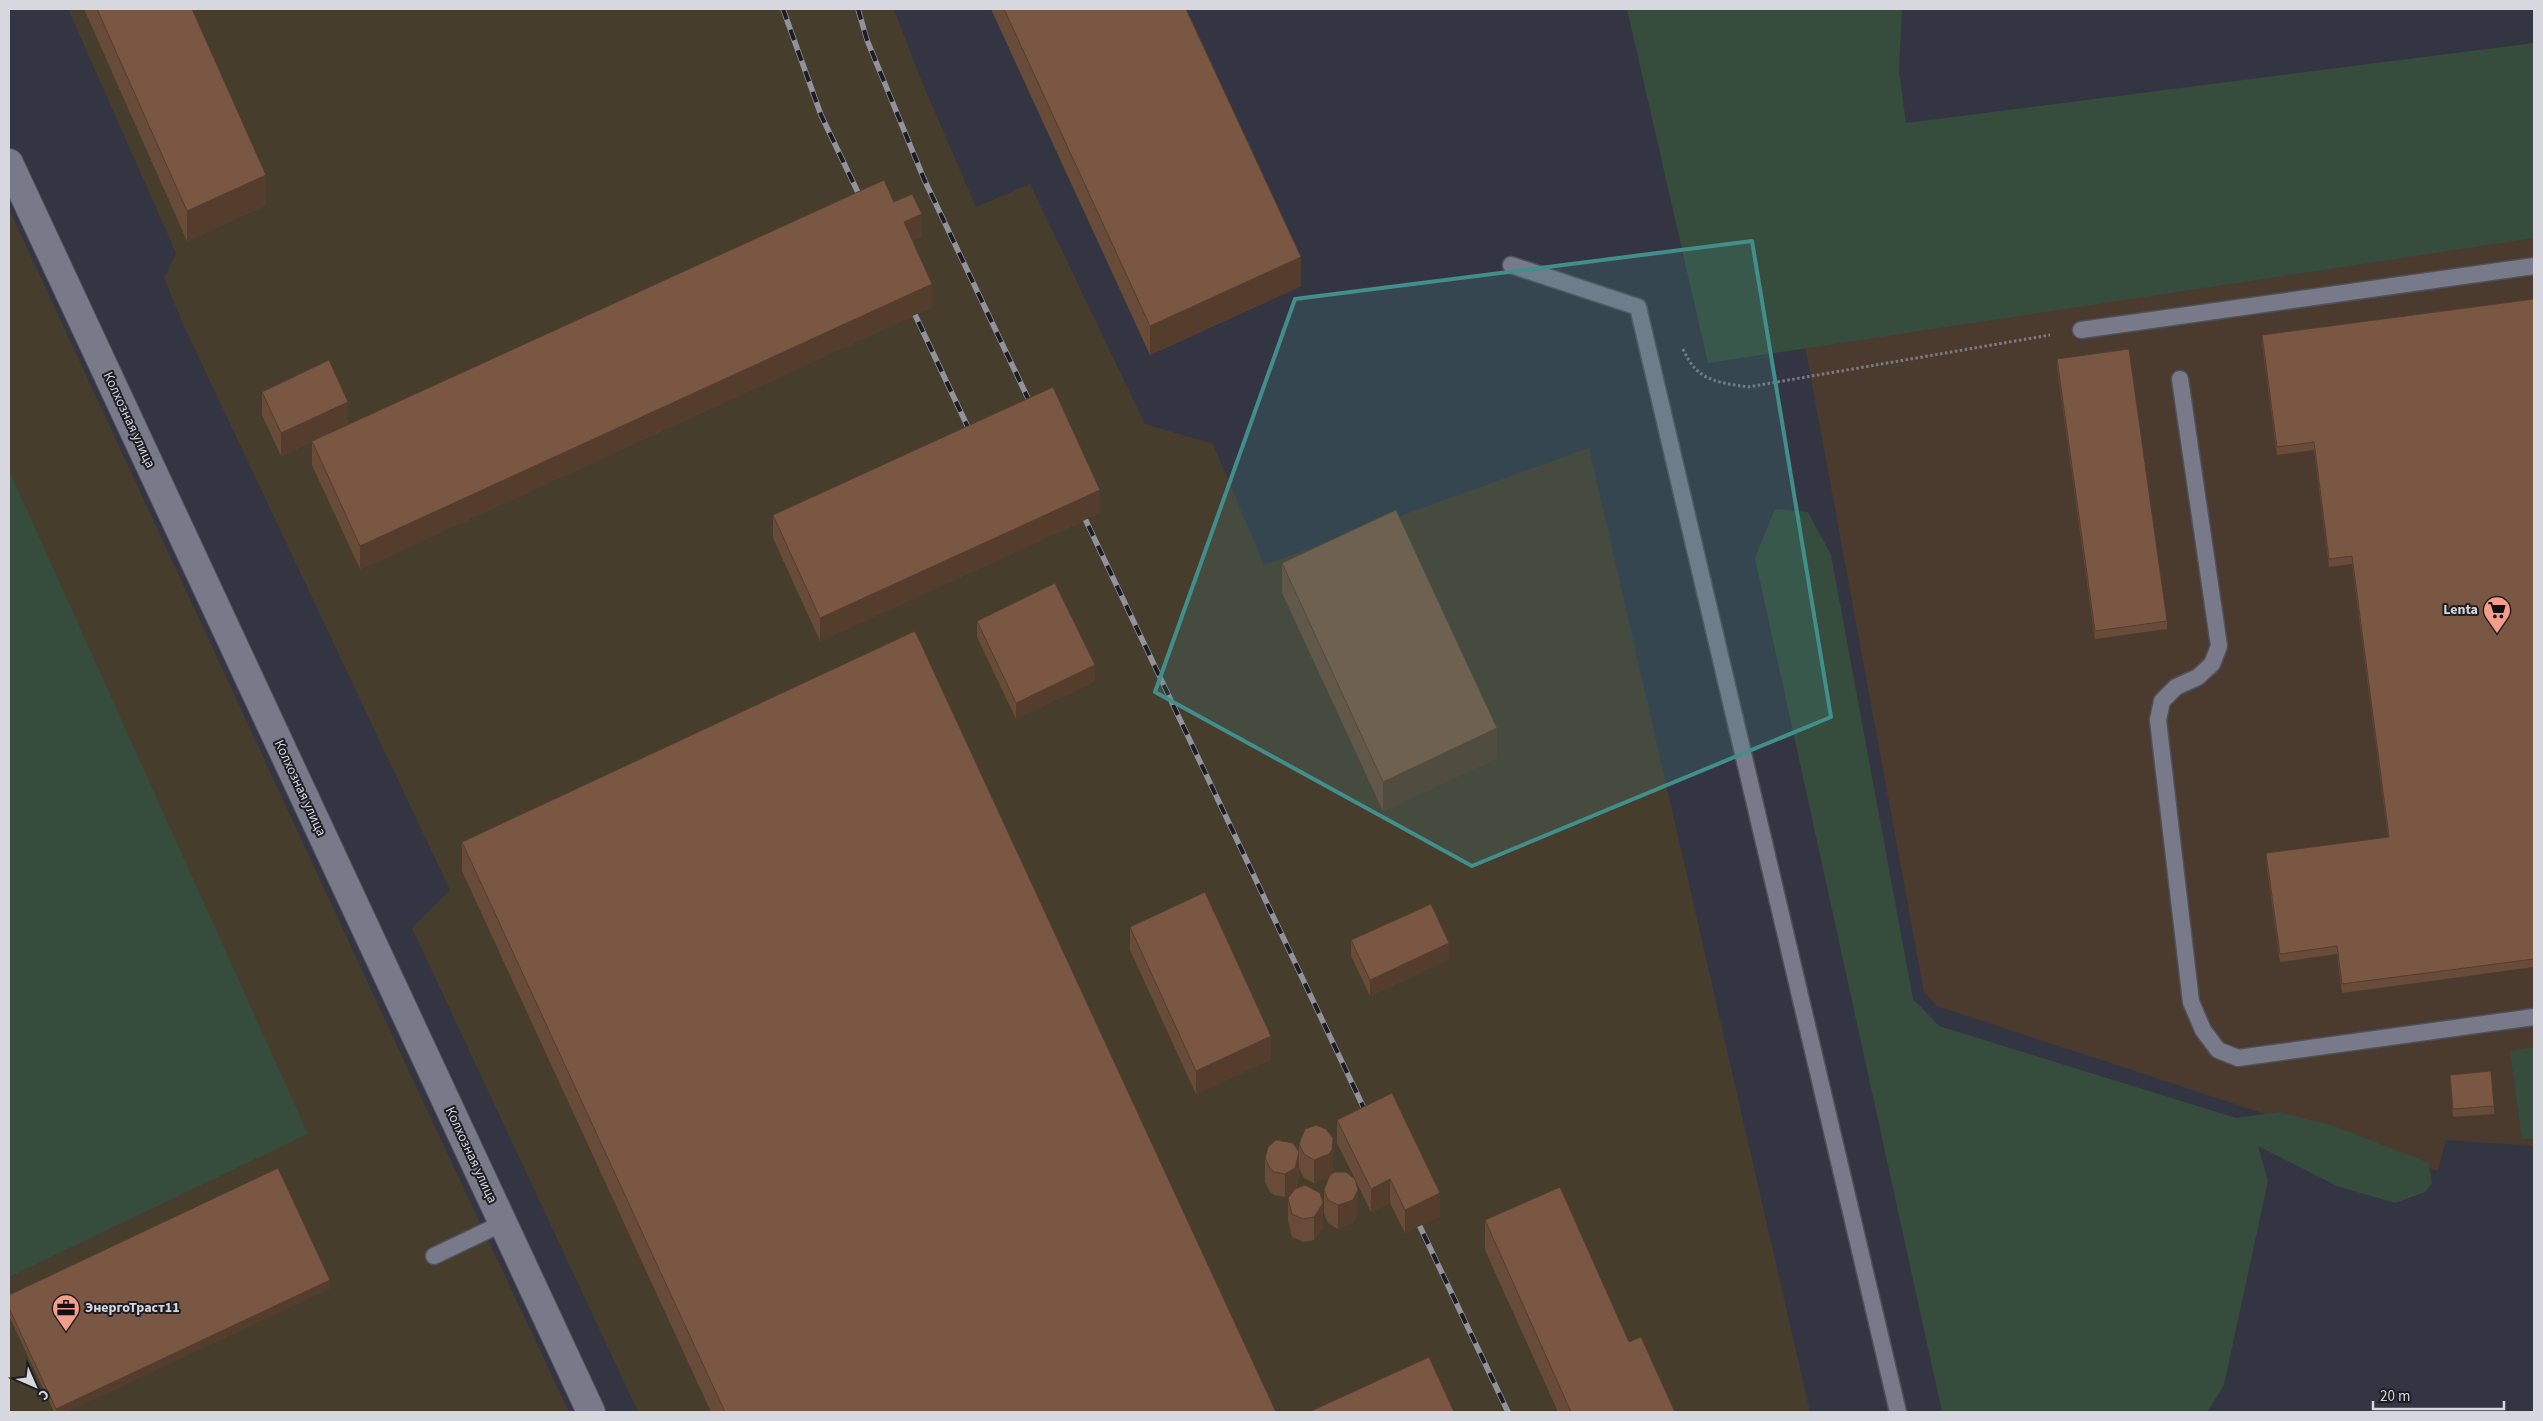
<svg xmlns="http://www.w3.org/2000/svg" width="2543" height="1421" viewBox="0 0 2543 1421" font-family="'Source Sans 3',sans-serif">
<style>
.commercial{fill:#4b3b2f}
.industrial{fill:#463d2c}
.green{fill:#364c3d}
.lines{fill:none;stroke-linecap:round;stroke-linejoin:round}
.service-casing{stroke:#50515c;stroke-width:19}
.tertiary-casing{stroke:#50515c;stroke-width:30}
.path{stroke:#7a7b86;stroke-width:3;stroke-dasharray:2.5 2.5;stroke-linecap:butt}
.service{stroke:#787a89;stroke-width:16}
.tertiary{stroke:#787a89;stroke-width:28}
.rail-casing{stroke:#91929c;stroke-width:5.5}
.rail{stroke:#1d1e23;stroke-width:4;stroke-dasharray:11;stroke-linecap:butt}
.wall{fill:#694b39}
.shaded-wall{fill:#553d2e}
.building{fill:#7a5742;stroke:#553d2e}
.marked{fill:#418e8a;fill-opacity:0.2;stroke:#418e8a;stroke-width:4;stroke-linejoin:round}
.labels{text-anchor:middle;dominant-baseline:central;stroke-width:4;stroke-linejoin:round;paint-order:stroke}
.street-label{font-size:14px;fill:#d6d7df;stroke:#1d1e23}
.poi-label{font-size:14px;font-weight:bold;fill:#d6d7df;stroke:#1d1e23;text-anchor:end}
</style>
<rect width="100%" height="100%" fill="#343542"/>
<path class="commercial" d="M2534,105V1146L2446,1140L2438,1171L1937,1006L1924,992L1783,226Z"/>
<g class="industrial">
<path d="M68,9H894L922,82L976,207L1030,184L1145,424L1213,444L1264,565L1589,448L1810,1412H638L412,928L450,890L183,324L164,278L176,253Z"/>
<path d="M9,209L413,1080L569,1412H9Z"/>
</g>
<g class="green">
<path d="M1627,9H1902L1899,71L1906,123L2534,43V238L1708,363Z"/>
<path d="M9,470L308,1134L9,1277Z"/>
<path d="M1775,509L1808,512L1831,555L1913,999L1939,1026L2236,1118L2279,1112L2334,1126L2429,1163L2432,1183L2425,1192L2395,1203L2337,1186L2258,1146L2268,1181L2224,1385L2207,1412H1942L1755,558Z"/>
<path d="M2534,1047V1139H2522L2510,1051Z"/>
</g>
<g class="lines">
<g class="service-casing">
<g id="service">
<path d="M1511,265L1638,307L1898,1412"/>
<path d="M2081,330L2534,266"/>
<path d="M2180,379L2219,646L2212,664L2198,677L2176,687L2162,701L2158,720L2191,1002L2203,1030L2218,1050L2238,1058L2534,1017"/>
<path d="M434,1256L503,1223"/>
</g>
</g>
<g class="tertiary-casing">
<path id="tertiary" d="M9,163L591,1412"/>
</g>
<path class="path" d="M1683,349C1697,381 1716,382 1748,387L2050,335"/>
<use href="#service" class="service"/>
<use href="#tertiary" class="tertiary"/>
<g class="rail-casing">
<g id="rail">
<path d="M783,9L821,115L864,205"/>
<path d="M858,9L867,40L924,179L1034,411"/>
<path d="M909,302L973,438"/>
<path d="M1079,506L1369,1119"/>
<path d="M1414,1214L1508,1412"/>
</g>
</g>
<use href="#rail" class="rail"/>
</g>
<g class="wall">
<path d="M84,9H192L266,205L187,241Z"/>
<path d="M991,9H1186L1301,286L1150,355Z"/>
<path d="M894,202L922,237L912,241L932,307L360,569L312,465V441Z"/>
<path d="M2534,299V967L2342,993L2337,954L2280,962L2266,861V853L2388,837L2352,564L2329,567L2314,450L2277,455L2262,343V335Z"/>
<path d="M2057,359L2167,621V629L2095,639L2057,367Z"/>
<path d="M262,392L348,425L281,456L262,415Z"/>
<path d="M1100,513L820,641L773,538V515Z"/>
<path d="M1282,563L1497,758L1383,811L1282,593Z"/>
<path d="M977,621L1095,681L1016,719L977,637Z"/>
<path d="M462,842L1276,1412H711L462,871Z"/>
<path d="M1130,927L1271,1059L1196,1094L1130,950Z"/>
<path d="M1351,940L1449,959L1370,996L1351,956Z"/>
<path d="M2450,1075L2494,1106V1114L2453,1117Z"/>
<path d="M1337,1120L1440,1216L1405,1233L1390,1203L1371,1212L1355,1179L1358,1213L1353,1223L1338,1229L1328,1223L1324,1213V1190L1329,1177L1314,1183L1304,1178L1299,1168V1144L1333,1161L1332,1173L1331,1174L1355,1179L1337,1143Z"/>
<path d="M1265,1158L1299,1175L1296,1189L1323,1227L1314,1240L1303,1242L1292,1237L1288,1221V1198L1292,1193L1285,1197L1274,1195L1270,1192L1265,1182Z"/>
<path d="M1485,1220L1675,1412H1558L1485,1250Z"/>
<path d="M330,1288L65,1412H54L9,1316V1295Z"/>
</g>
<g class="shaded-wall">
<path d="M266,175V205L187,241V211Z"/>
<path d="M922,214V237L904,245V222Z"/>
<path d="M1301,257V286L1150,355V326Z"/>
<path d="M932,284V307L360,569V546Z"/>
<path d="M348,402V425L281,456V433Z"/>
<path d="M1100,490V513L820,641V618Z"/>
<path d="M1095,665V681L1016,719V703Z"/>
<path d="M1497,728V758L1383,811V782Z"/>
<path d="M1449,943V959L1370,996V980Z"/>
<path d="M1271,1036V1059L1196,1094V1071Z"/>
<path d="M1333,1138V1161L1332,1173L1329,1177L1314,1183V1160Z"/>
<path d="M1299,1152V1175L1295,1191L1285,1197V1174Z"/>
<path d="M1390,1179V1203L1371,1212V1189Z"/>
<path d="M1358,1190V1213L1353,1223L1338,1229V1205Z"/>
<path d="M1440,1193V1216L1405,1233V1210Z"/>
<path d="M1323,1203V1227L1314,1240V1217Z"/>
<path d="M330,1280V1288L65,1412H56V1409Z"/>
</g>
<g class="building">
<path d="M97,9H192L266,175L187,211Z"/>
<path d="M1004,9H1186L1301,257L1150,326Z"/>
<path d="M884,180L894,202L912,194L922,214L904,222L932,284L360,546L312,441Z"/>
<path d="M2534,299V959L2342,984L2337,946L2280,954L2266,853L2389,837L2352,556L2329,559L2314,442L2277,447L2262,335Z"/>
<path d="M2129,349L2167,621L2095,631L2057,359Z"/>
<path d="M329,360L348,402L281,433L262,392Z"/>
<path d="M1053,387L1100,490L820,618L773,515Z"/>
<path d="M1396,510L1497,728L1383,782L1282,563Z"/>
<path d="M1055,583L1095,665L1016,703L977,621Z"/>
<path d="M915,631L1276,1412H725L462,842Z"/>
<path d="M1205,892L1271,1036L1196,1071L1130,927Z"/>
<path d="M1431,904L1449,943L1370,980L1351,940Z"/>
<path d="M2491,1071L2494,1106L2453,1109L2450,1075Z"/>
<path d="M1392,1093L1440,1193L1405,1210L1390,1179L1371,1189L1337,1120Z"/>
<path d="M1316,1125L1326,1129L1333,1138L1332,1150L1329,1154L1314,1160L1304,1154L1299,1144L1305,1129Z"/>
<path d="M1276,1140L1293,1143L1299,1152L1295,1168L1285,1174L1274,1172L1270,1168L1265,1158L1268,1147Z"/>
<path d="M278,1168L330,1280L56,1409L9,1308V1295Z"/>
<path d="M1335,1172H1346L1355,1179L1358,1190L1353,1200L1338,1205L1328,1200L1324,1190L1330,1175Z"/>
<path d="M1305,1185L1320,1193L1323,1203L1314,1217L1303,1219L1292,1214L1288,1198L1295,1189Z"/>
<path d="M1560,1187L1629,1342L1641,1337L1675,1412H1571L1485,1220Z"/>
<path d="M1429,1357L1454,1412H1309Z"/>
</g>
<path class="marked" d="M1752,241L1831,717L1472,866L1155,692L1295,299Z"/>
<defs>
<g id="supermarket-pin" transform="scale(1.4375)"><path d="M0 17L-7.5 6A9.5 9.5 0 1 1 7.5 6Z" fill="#f49d8b" stroke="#1d1e23"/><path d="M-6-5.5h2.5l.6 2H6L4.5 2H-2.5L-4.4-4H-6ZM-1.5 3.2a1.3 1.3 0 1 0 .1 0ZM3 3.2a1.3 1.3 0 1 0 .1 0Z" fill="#111"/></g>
<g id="office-pin" transform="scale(1.4375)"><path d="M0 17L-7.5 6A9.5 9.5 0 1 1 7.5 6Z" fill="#f49d8b" stroke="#1d1e23"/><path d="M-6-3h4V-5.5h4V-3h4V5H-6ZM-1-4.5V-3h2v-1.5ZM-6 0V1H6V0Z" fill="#111"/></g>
</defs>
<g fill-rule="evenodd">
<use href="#supermarket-pin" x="2497" y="610"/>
<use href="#office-pin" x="66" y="1308"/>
</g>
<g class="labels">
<g class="street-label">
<text transform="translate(129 420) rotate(65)">Колхозная улица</text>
<text transform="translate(300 788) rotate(65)">Колхозная улица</text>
<text transform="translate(471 1155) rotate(65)">Колхозная улица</text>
</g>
<g class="poi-label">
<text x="2478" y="610">Lenta</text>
<text x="85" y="1308" text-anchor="start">ЭнергоТраст11</text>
</g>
</g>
<rect width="2543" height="1421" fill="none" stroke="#d6d7df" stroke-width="20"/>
<g transform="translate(35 1386) rotate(135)" stroke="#1d1e23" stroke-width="4" paint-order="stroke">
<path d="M0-4L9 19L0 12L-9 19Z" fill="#d6d7df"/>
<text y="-8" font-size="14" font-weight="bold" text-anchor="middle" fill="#d6d7df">С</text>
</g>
<path d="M2373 1401v8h131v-8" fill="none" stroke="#d6d7df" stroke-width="2.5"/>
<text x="2380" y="1401" font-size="15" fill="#d6d7df" stroke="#1d1e23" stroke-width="4" paint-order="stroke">20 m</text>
</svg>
